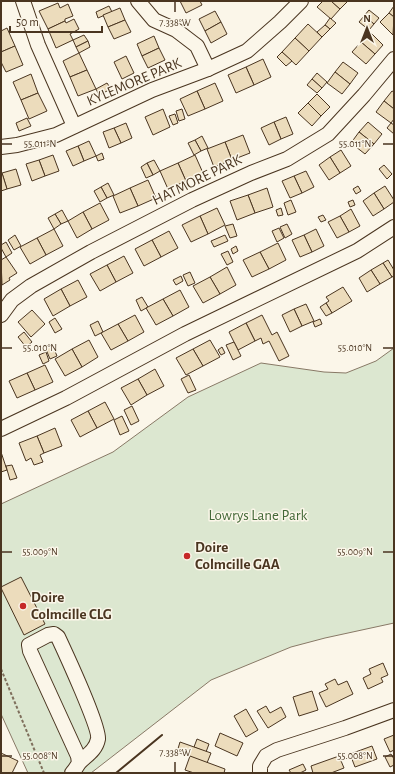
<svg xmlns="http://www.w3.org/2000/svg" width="395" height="774" viewBox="0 0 395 774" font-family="'Alegreya Sans',sans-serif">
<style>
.green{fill:#dce7d0;stroke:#887966}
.building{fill:#ecdcbc;stroke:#4a3520}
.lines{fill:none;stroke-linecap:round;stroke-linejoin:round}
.minor-casing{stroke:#4a3520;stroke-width:16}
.path{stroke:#7f6f5c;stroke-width:2;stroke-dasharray:3 2;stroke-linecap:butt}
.minor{stroke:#fbf6e9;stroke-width:14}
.wall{stroke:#4a3520;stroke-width:2}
.ticks{fill:none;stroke:#4a3520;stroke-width:1.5}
.poi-dot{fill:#c62828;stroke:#fbf6e9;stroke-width:1.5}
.labels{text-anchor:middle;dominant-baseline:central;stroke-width:3;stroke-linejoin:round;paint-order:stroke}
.street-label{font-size:15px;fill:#4a3520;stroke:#fbf6e9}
.park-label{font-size:15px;fill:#436837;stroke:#fbf6e9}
.poi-label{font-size:15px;font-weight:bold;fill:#4a3520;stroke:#fbf6e9;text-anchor:start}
.ticks-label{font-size:10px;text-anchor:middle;fill:#4a3520;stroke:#fbf6e9;stroke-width:3;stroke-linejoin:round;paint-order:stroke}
</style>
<rect width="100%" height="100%" fill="#fbf6e9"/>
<path class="green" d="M394,348V623L325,638L291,647L211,680L91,773H28L1,714V504L113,452L188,397L261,363L324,372L346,373L376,361Z"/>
<g class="building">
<path d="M180,1H200L202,5L186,13Z"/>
<path d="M323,1H331L340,9L331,19L317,7Z"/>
<path d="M331,1H348L340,9Z"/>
<path d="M58,3L60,8L68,4L73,16L65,19V21L48,29L39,11Z"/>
<path d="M109,6L112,12L98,18L96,12Z"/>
<path d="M394,6V17L389,13Z"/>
<path d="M120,8L125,20L108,27L103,15Z"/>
<path d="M369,10L379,18L374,24L364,16Z"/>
<path d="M215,11L221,22L205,31L199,19Z"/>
<path d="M389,13L394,17L393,35L380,22Z"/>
<path d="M364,16L374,24L369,30L359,22Z"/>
<path d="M330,18L336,23L330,29L325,25Z"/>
<path d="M74,19L79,29L70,34L73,40L56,48L48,29L65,21L66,23Z"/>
<path d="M125,20L131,32L114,39L108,27Z"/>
<path d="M221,22L227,34L211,43L205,31Z"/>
<path d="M308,24L322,37L309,51L295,38Z"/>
<path d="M325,25L330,29L322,37L317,32Z"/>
<path d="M7,28L15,46L1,52V31Z"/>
<path d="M370,32L383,45L375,54L361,42Z"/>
<path d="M84,35L88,41L76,47L73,40Z"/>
<path d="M154,36L159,48L142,56L137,44Z"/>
<path d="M295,38L309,51L296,65L282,52Z"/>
<path d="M88,41L90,47L79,53L76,47Z"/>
<path d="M361,42L375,54L366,64L352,52Z"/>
<path d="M15,46L23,65L6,72L1,62V52Z"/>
<path d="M159,48L165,60L148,68L142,56Z"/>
<path d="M282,52L292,61L286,66L277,57Z"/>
<path d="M79,53L87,70L70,77L63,61Z"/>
<path d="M126,56L134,73L122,79L114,62Z"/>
<path d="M263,59L271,77L254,85L246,67Z"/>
<path d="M343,62L358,73L350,84L335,72Z"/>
<path d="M246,67L254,85L236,93L228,75Z"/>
<path d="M87,70L96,89L78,96L70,77Z"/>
<path d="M335,72L350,84L342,94L327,83Z"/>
<path d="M317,73L327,82L322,88L312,79Z"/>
<path d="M31,74L38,93L21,100L13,82Z"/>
<path d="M312,79L322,88L317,93L307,85Z"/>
<path d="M107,83L111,89L99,95L96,89Z"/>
<path d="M215,83L223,101L205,109L197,91Z"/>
<path d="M197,91L205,109L188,116L180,99Z"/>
<path d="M392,91L394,92V109L384,101Z"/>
<path d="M38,93L47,111L29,119L21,100Z"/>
<path d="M317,94L330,107L321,116L308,103Z"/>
<path d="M384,101L394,109V119L391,123L376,112Z"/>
<path d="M308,103L321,116L312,126L298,113Z"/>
<path d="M163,109L170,127L153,135L145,117Z"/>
<path d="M182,109L185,119L179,121L176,111Z"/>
<path d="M175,114L178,123L173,125L169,116Z"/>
<path d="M286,117L293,134L281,139L274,122Z"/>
<path d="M27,118L31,126L19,131L16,123Z"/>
<path d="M274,122L281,139L269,145L261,128Z"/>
<path d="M368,122L382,134L374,144L359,132Z"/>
<path d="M126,123L132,138L121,143L114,128Z"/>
<path d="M391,123L394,125V134L387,128Z"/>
<path d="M114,128L121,143L109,148L103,132Z"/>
<path d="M359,132L374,144L365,154L351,143Z"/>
<path d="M243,135L250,153L232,160L225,142Z"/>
<path d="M202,136L208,148L201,151L195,140Z"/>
<path d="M195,140L201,151L194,155L188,143Z"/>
<path d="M89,141L96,156L84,161L78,146Z"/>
<path d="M225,142L232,160L214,167L207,149Z"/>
<path d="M78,146L84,161L73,166L66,151Z"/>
<path d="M341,150L351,166L340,173L330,157Z"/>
<path d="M102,153L104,159L98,161L96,156Z"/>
<path d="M53,155L59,171L45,176L39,160Z"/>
<path d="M195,155L203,173L186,181L178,163Z"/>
<path d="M330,157L340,173L329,180L319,165Z"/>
<path d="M39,160L45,176L32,181L26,164Z"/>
<path d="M154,160L160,171L153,175L147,163Z"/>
<path d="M147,163L153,175L146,178L141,167Z"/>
<path d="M178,163L186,181L168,189L160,171Z"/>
<path d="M384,165L392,174L387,179L379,169Z"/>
<path d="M16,169L21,185L7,189L2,173Z"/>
<path d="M306,171L314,187L302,193L294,176Z"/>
<path d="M1,173H2L7,189L1,191Z"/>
<path d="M294,176L302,193L290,198L282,181Z"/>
<path d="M148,180L156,198L138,206L130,188Z"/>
<path d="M108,183L114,195L107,198L101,187Z"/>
<path d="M358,186L361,191L356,194L353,189Z"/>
<path d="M385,186L394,200V202L384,209L374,193Z"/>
<path d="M101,187L107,198L100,202L94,191Z"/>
<path d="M130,188L138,206L120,213L113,196Z"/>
<path d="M267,188L273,207L255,213L248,195Z"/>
<path d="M374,193L384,209L373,216L363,201Z"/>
<path d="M248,195L255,213L237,220L230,201Z"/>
<path d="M291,200L296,212L288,215L284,203Z"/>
<path d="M353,200L355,205L350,207L348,202Z"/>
<path d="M100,203L109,220L92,229L83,212Z"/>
<path d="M217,208L225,225L208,234L200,216Z"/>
<path d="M281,208L283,215L278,216L276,210Z"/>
<path d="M351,209L360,226L349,232L340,216Z"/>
<path d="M62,210L68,221L61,224L55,214Z"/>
<path d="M83,212L92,229L77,238L68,221Z"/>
<path d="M55,214L61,224L54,229L48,218Z"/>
<path d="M323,215L326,220L321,222L318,217Z"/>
<path d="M200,216L208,234L191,242L182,225Z"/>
<path d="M340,216L349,232L337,238L328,222Z"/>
<path d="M233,224L237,236L230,238L225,226Z"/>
<path d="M287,224L292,234L285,238L280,227Z"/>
<path d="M279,228L284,238L277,242L272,231Z"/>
<path d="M54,229L63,246L46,255L37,238Z"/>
<path d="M316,229L324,246L312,252L304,235Z"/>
<path d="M169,231L178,248L161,257L152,240Z"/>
<path d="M15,235L21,246L14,250L8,240Z"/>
<path d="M225,235L228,241L214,247L211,241Z"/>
<path d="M304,235L312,252L300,257L292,240Z"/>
<path d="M37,238L46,255L30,264L20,247Z"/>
<path d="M152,240L161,257L144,266L135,249Z"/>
<path d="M6,242L12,253L6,257L1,248V245Z"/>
<path d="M278,243L286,260L269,269L260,252Z"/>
<path d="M236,246L238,251L233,254L231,249Z"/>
<path d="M228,251L233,262L227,265L221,254Z"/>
<path d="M260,252L269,269L252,277L243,260Z"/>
<path d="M124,256L133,273L116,282L107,265Z"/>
<path d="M6,257L17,273L9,278L10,280L2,285L1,260Z"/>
<path d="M388,260L394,270V276L392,277L383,263Z"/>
<path d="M383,263L392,277L380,284L371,270Z"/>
<path d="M107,265L116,282L100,291L90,274Z"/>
<path d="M227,267L236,285L220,294L210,277Z"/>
<path d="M371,270L380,284L367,292L359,278Z"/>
<path d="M190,272L195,283L188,286L183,275Z"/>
<path d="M181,276L183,281L176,285L173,280Z"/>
<path d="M210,277L220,294L203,303L193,286Z"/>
<path d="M78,280L87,297L70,306L61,289Z"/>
<path d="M343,287L352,301L332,313L326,303L329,301L326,297Z"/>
<path d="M61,289L70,306L53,316L44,299Z"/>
<path d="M180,290L189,307L173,316L163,299Z"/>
<path d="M142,297L148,307L141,311L136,300Z"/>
<path d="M163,299L173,316L156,325L146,308Z"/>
<path d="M326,303L332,313L326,316L320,307Z"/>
<path d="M306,304L314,321L302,326L294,309Z"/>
<path d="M294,309L302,326L290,332L282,315Z"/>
<path d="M32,310L45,324L31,337L18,322Z"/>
<path d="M135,315L144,332L128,341L118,324Z"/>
<path d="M262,315L272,335L277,332L289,356L279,361L269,341L263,344L261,338L255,341L246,323Z"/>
<path d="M55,318L62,329L55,333L49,322Z"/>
<path d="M320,319L322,324L315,327L313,322Z"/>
<path d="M98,321L103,332L95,336L90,325Z"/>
<path d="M246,323L255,341L238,350L229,332Z"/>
<path d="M118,324L128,341L111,350L101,333Z"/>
<path d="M24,332L32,342L26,347L18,337Z"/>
<path d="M89,340L98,357L82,367L72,349Z"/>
<path d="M210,340L220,357L203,366L193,349Z"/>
<path d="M234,342L241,356L233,360L226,345Z"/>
<path d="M52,344L57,356L50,359L45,347Z"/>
<path d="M222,347L225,353L221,355L218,350Z"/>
<path d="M72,349L82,367L65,376L55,359Z"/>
<path d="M193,349L203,366L186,375L176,358Z"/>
<path d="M46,352L49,361L43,364L39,355Z"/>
<path d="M45,365L53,382L35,390L27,373Z"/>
<path d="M155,369L164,386L147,395L138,379Z"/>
<path d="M27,373L35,390L17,398L9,381Z"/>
<path d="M189,375L196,390L188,393L181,379Z"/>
<path d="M138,379L147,395L131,405L121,388Z"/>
<path d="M105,402L114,419L97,428L88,411Z"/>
<path d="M132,406L139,421L131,425L124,410Z"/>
<path d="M88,411L97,428L80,437L71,420Z"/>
<path d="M122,416L129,431L120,435L114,420Z"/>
<path d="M55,428L62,446L44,453L37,436Z"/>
<path d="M37,436L44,453L40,455L43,462L34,465L31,458L26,461L19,443Z"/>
<path d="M1,452L7,470L1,472Z"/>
<path d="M12,465L17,478L10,480L6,466Z"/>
<path d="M21,577L45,624L24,635L1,588V587Z"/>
<path d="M383,663L388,675L381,678L383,682L368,689L363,678L371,674L369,669Z"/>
<path d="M335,679L338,685L347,681L353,694L326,707L319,693L328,689L325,684Z"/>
<path d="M312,691L318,710L299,716L293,697Z"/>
<path d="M266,706L270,713L281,707L286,717L268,728L257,711Z"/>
<path d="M246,709L258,730L246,737L234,716Z"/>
<path d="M220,733L243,743L237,756L215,746Z"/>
<path d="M394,735V750L390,752L384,739Z"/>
<path d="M197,739L209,744L206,752L194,747Z"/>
<path d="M180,742L211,753L207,763L177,752Z"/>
<path d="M372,746L377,759L355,767L350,754Z"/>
<path d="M1,753L18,761L12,773H1Z"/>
<path d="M391,754L394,759V765L390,767L385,757Z"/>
<path d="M190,756L225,769L224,773H194L185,770Z"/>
<path d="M339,756L344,768L331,773H313L311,766Z"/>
<path d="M303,764L306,770L300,773H291L289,770Z"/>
</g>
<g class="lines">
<g class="minor-casing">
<g id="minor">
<path d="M23,1L38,45L74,126"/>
<path d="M138,1L154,20L176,30L197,46L208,69"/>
<path d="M1,147L17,145L56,135L152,90L208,69L247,51L280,22L301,1"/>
<path d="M1,315L12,300L31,286L91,252L192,200L251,173L287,159L328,134L364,95L394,59"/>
<path d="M1,429L66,398L185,334L357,251L394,227"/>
<path d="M72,773C75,770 77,766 79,763C87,755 96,750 98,739C100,728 65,652 58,637L54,634L48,635L29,645L30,651L78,756L79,763"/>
<path d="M260,773V766L266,756L277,750L345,728L394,710"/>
</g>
</g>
<path class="path" d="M1,669L44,773"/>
<use href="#minor" class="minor"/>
<path class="wall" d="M116,773L162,735"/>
</g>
<path class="ticks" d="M175,2V12M2,144H12M383,144H393M2,348H12M383,348H393M2,552H12M383,552H393M2,756H12M383,756H393M175,762V772"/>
<g class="poi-dot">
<circle cx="187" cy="556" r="4"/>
<circle cx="23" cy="606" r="4"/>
</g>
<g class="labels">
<g class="street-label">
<text transform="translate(134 82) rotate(-23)">KYLEMORE PARK</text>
<text transform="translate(197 180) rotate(-26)">HATMORE PARK</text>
</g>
<g class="park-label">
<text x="258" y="515">Lowrys Lane Park</text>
</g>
<g class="poi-label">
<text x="195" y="547">Doire<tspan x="195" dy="17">Colmcille GAA</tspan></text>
<text x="31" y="597">Doire<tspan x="31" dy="17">Colmcille CLG</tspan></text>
</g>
</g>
<g class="ticks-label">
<text x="175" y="26">7.338°W</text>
<text x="40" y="147">55.011°N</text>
<text x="355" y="147">55.011°N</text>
<text x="40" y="351">55.010°N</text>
<text x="355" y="351">55.010°N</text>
<text x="40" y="555">55.009°N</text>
<text x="355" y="555">55.009°N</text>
<text x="175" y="756">7.338°W</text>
<text x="40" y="759">55.008°N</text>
<text x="355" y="759">55.008°N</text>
</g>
<rect width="395" height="774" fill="none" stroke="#4a3520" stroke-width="4"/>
<g transform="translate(367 28)" stroke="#fbf6e9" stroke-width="3" paint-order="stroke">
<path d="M0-3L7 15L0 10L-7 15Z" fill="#4a3520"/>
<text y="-6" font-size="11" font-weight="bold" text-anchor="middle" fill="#4a3520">N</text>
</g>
<path d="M10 26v6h92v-6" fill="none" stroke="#4a3520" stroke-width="2"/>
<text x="16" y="26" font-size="12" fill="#4a3520" stroke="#fbf6e9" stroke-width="3" paint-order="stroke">50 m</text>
</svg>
